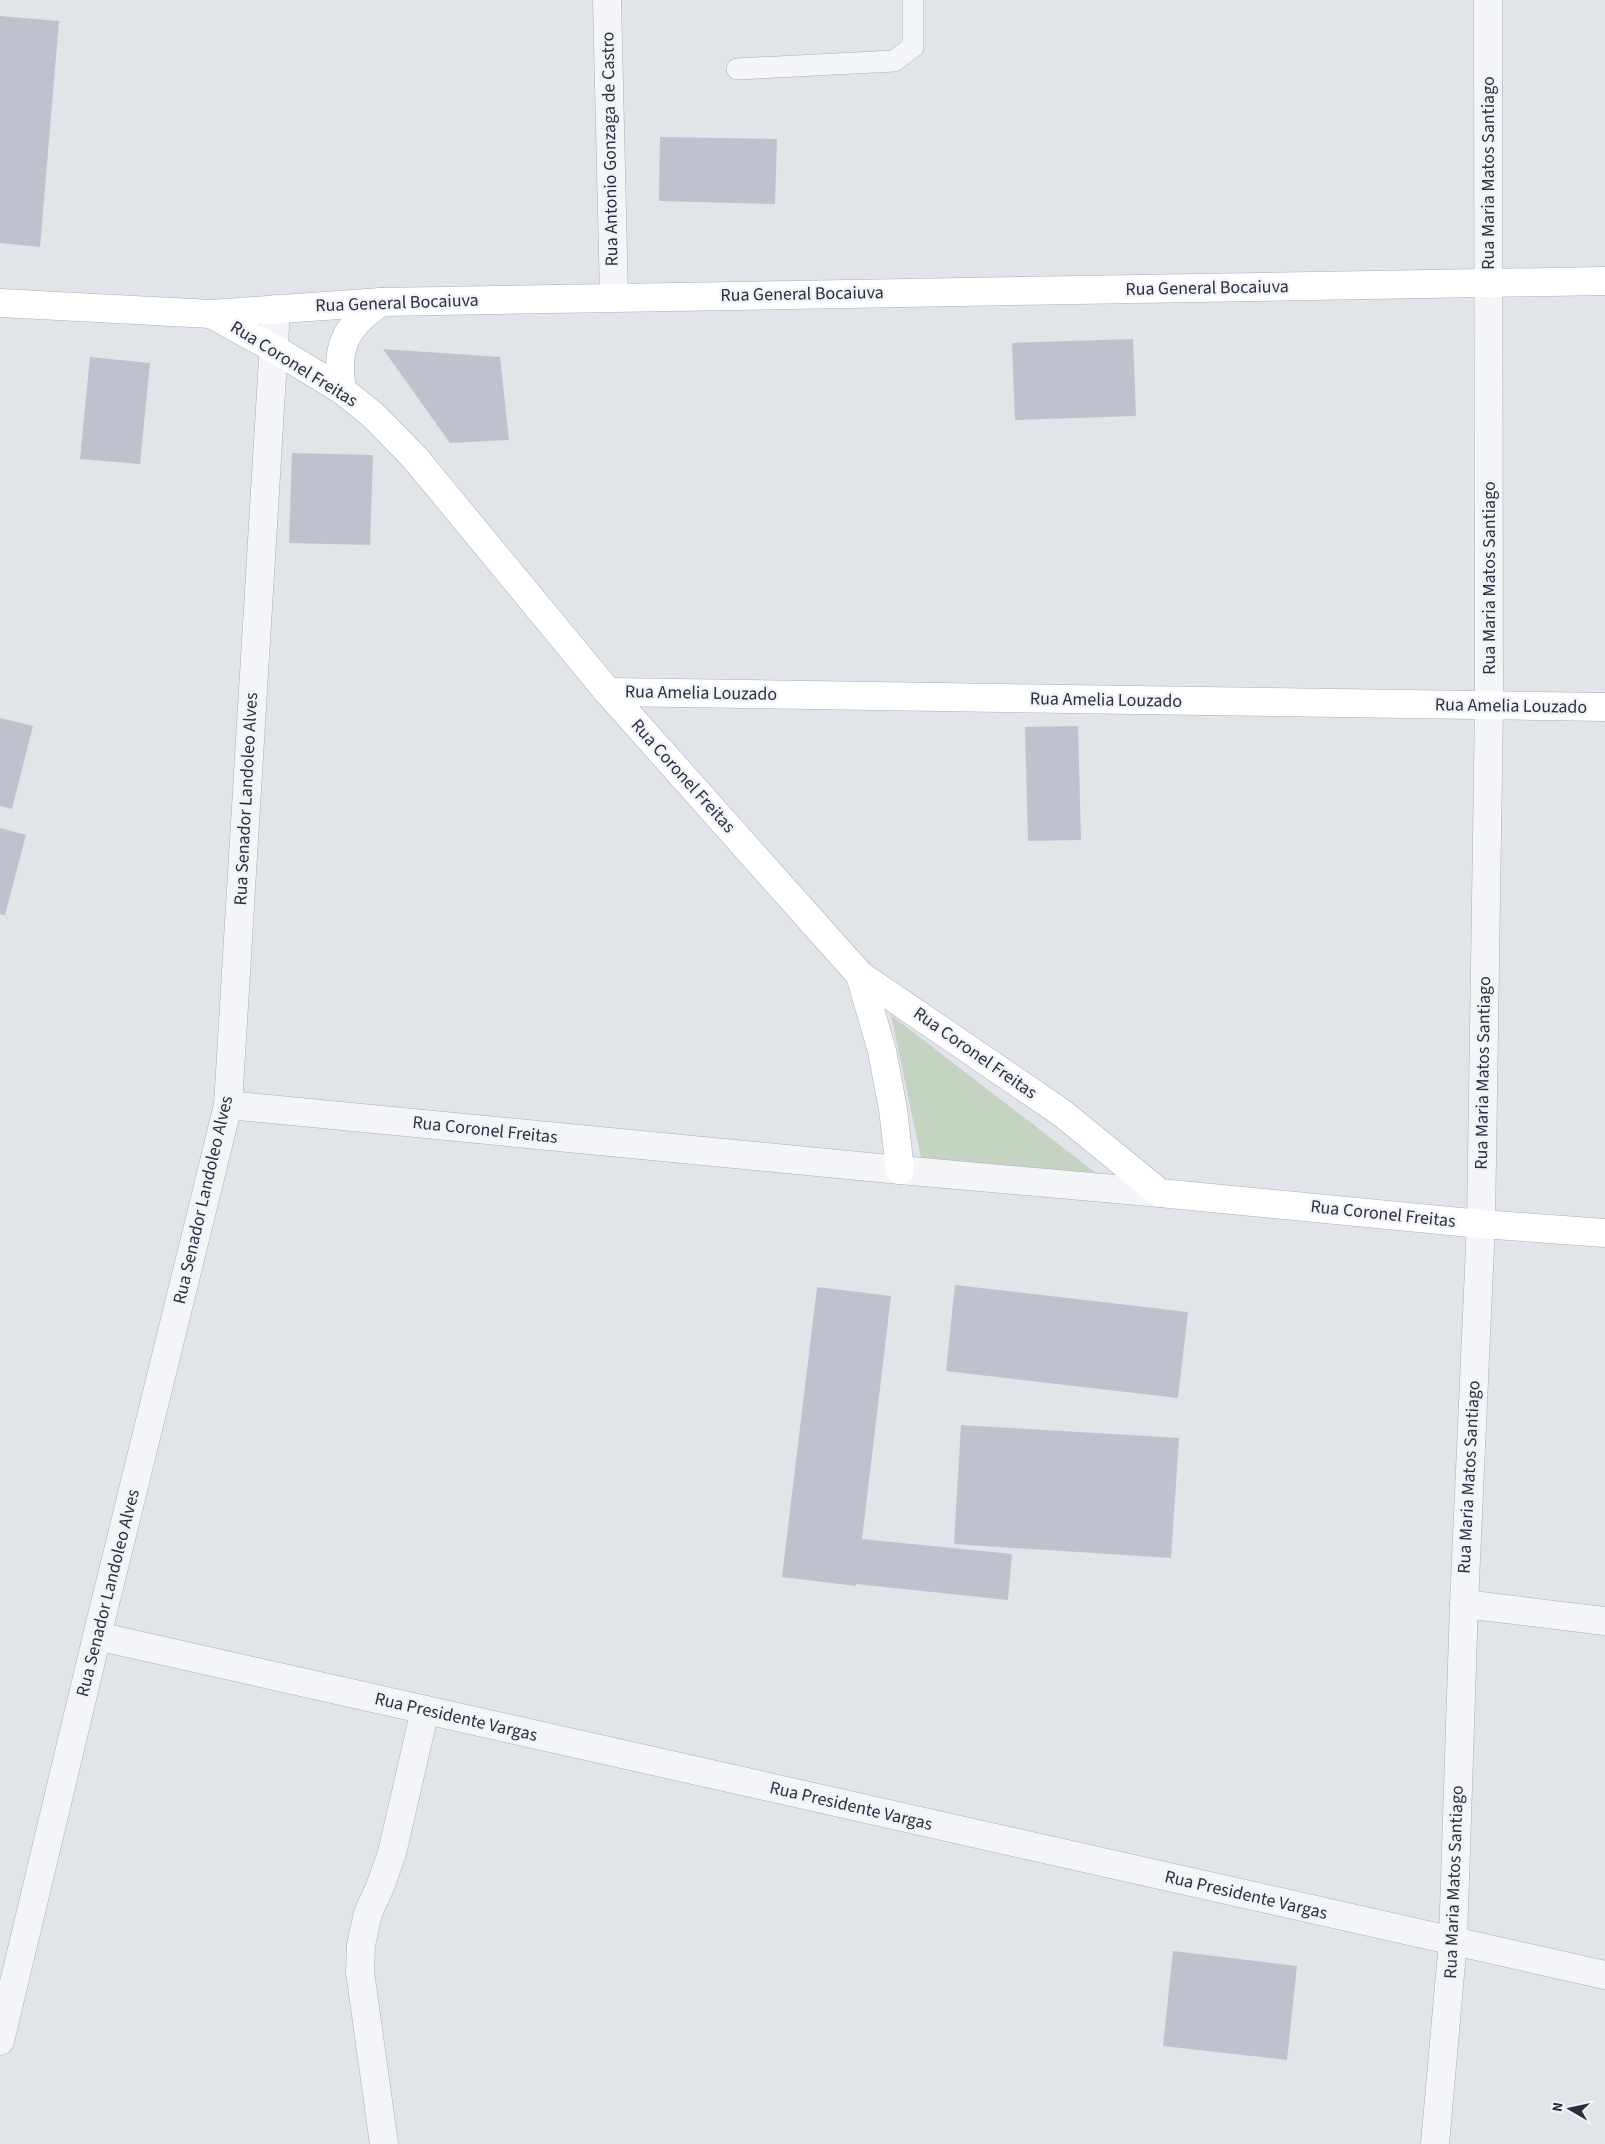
<svg xmlns="http://www.w3.org/2000/svg" width="1605" height="2144" viewBox="0 0 1605 2144" font-family="'Source Sans 3',sans-serif">
<style>
.green{fill:#c5d3c3}
.building{fill:#bfc2cc}
.lines{fill:none;stroke-linecap:round;stroke-linejoin:round}
.lane-casing{stroke:#aaaeb7;stroke-width:22}
.street-casing{stroke:#aaaeb7;stroke-width:29}
.secondary-casing{stroke:#aaaeb7;stroke-width:29}
.lane{stroke:#f4f5f8;stroke-width:21}
.street{stroke:#f4f5f8;stroke-width:28}
.secondary{stroke:#fff;stroke-width:28}
.labels{text-anchor:middle;dominant-baseline:central;stroke-width:5;stroke-linejoin:round;paint-order:stroke}
.street-label{font-size:18px;fill:#2a3041;stroke:#f1f3f7}
</style>
<rect width="100%" height="100%" fill="#e1e4e9"/>
<path class="green" d="M891,1015L1096,1173L921,1158Z"/>
<g class="building">
<path d="M0,16L59,21L40,247L0,243Z"/>
<path d="M660,137L777,139L775,204L659,201Z"/>
<path d="M1133,339L1136,416L1015,420L1012,343Z"/>
<path d="M383,349L500,357L509,440L450,443Z"/>
<path d="M90,357L150,363L140,464L80,459Z"/>
<path d="M292,453L373,455L370,545L289,543Z"/>
<path d="M0,718L33,726L12,809L0,806Z"/>
<path d="M1078,726L1081,840L1028,841L1025,727Z"/>
<path d="M0,828L26,835L5,915L0,914Z"/>
<path d="M955,1285L1188,1312L1178,1398L946,1371Z"/>
<path d="M817,1287L891,1296L862,1539L1012,1554L1008,1600L856,1584V1586L782,1577Z"/>
<path d="M961,1425L1179,1438L1171,1558L954,1544Z"/>
<path d="M1173,1951L1297,1966L1287,2060L1163,2046Z"/>
</g>
<g class="lines">
<g class="lane-casing">
<path id="lane" d="M737,69L894,61L913,47V0"/>
</g>
<g class="street-casing">
<g id="street">
<path d="M607,0L614,297"/>
<path d="M228,1105L900,1170L1160,1193"/>
<path d="M1464,1604L1605,1621"/>
<path d="M97,1636L1605,1975"/>
<path d="M0,2041L97,1636L228,1105L276,309"/>
<path d="M384,2144L360,1972L361,1945L368,1913L380,1887L392,1853L425,1710"/>
<path d="M1435,2144L1453,1941L1464,1604L1481,1224L1489,706L1488,0"/>
</g>
</g>
<g class="secondary-casing">
<g id="secondary">
<path d="M0,303L211,314L381,302L1605,281"/>
<path d="M211,314L273,348L342,390L374,416L415,458L608,692L860,975L1062,1113L1160,1193L1481,1224L1605,1233"/>
<path d="M342,390C335,348 345,326 381,302"/>
<path d="M608,692L1605,707"/>
<path d="M860,975L882,1051L893,1109L900,1170"/>
</g>
</g>
<use href="#lane" class="lane"/>
<use href="#street" class="street"/>
<use href="#secondary" class="secondary"/>
</g>
<g class="labels">
<g class="street-label">
<text transform="translate(610 149) rotate(-91)">Rua Antonio Gonzaga de Castro</text>
<text transform="translate(1488 173) rotate(-90)">Rua Maria Matos Santiago</text>
<text transform="translate(1207 288) rotate(-1)">Rua General Bocaiuva</text>
<text transform="translate(802 294) rotate(-1)">Rua General Bocaiuva</text>
<text transform="translate(397 303) rotate(-2)">Rua General Bocaiuva</text>
<text transform="translate(294 364) rotate(32)">Rua Coronel Freitas</text>
<text transform="translate(1489 578) rotate(-90)">Rua Maria Matos Santiago</text>
<text transform="translate(701 693) rotate(1)">Rua Amelia Louzado</text>
<text transform="translate(1106 700) rotate(1)">Rua Amelia Louzado</text>
<text transform="translate(1511 706) rotate(1)">Rua Amelia Louzado</text>
<text transform="translate(683 776) rotate(48)">Rua Coronel Freitas</text>
<text transform="translate(246 799) rotate(-87)">Rua Senador Landoleo Alves</text>
<text transform="translate(975 1053) rotate(35)">Rua Coronel Freitas</text>
<text transform="translate(1483 1073) rotate(-89)">Rua Maria Matos Santiago</text>
<text transform="translate(485 1130) rotate(6)">Rua Coronel Freitas</text>
<text transform="translate(203 1200) rotate(-77)">Rua Senador Landoleo Alves</text>
<text transform="translate(1383 1214) rotate(6)">Rua Coronel Freitas</text>
<text transform="translate(1469 1477) rotate(-87)">Rua Maria Matos Santiago</text>
<text transform="translate(108 1593) rotate(-76)">Rua Senador Landoleo Alves</text>
<text transform="translate(456 1717) rotate(13)">Rua Presidente Vargas</text>
<text transform="translate(851 1806) rotate(13)">Rua Presidente Vargas</text>
<text transform="translate(1454 1882) rotate(-88)">Rua Maria Matos Santiago</text>
<text transform="translate(1246 1895) rotate(13)">Rua Presidente Vargas</text>
</g>
</g>
<g transform="translate(1570 2109) rotate(279)" stroke="#f1f3f7" stroke-width="4" paint-order="stroke">
<path d="M0-4L9 19L0 12L-9 19Z" fill="#2a3041"/>
<text y="-8" font-size="14" font-weight="bold" text-anchor="middle" fill="#2a3041">N</text>
</g>
</svg>
